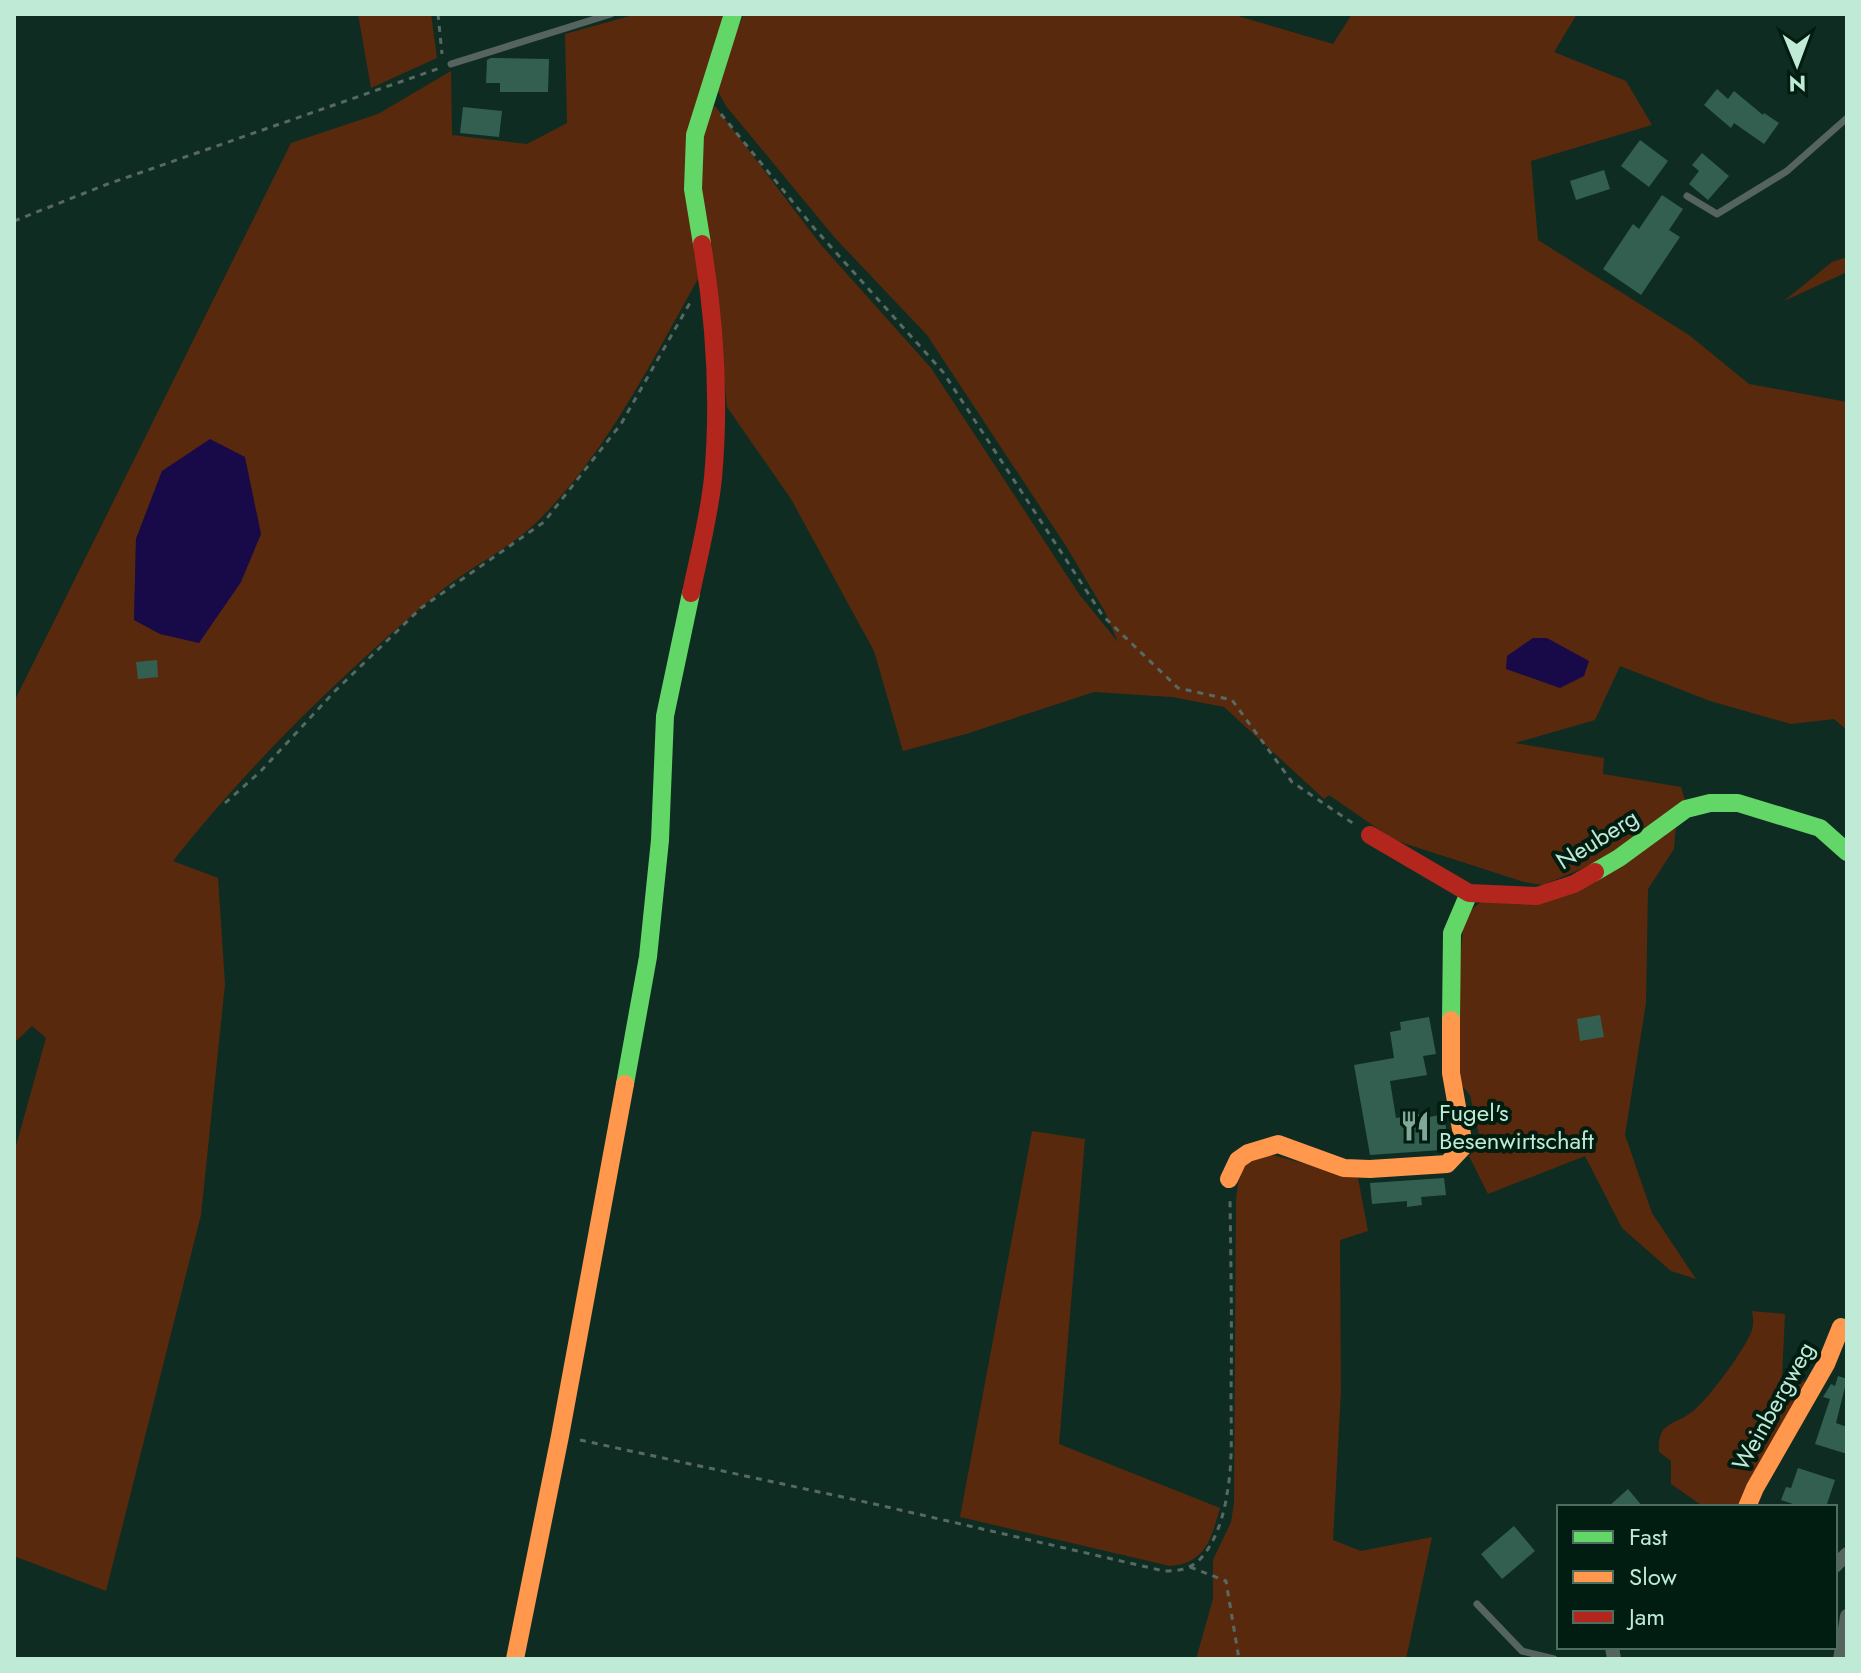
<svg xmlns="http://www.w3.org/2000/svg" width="1861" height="1673" viewBox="0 0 1861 1673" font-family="Jost,sans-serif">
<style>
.green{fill:#59290d;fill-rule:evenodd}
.water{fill:#180a49}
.building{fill:#335f50}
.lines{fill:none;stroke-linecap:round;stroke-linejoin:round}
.path{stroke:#586962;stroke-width:3;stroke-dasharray:6 6;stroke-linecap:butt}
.lane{stroke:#55645e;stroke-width:7}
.street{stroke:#55645e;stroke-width:14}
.fast{stroke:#63d668;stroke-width:18}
.slow{stroke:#ff974d;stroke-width:18}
.jam{stroke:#b3261e;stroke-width:18}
.labels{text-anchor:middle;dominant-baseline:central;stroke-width:8;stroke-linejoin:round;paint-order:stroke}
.street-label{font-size:24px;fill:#bfead5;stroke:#011c11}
.poi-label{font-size:24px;fill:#bfead5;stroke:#011c11;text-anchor:start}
</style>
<rect width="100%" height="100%" fill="#0f2c22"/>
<g class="green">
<path d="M358,14H431L437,58L371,88Z"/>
<path d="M637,14H726L704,121L715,106L821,245L931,368L1079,594L1118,642L1104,610L1066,546L927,335L835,238L726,106L714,84L744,14H1226L1225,16H1238L1333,44L1352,14H1577L1554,52L1626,81L1652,125L1531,161L1538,240L1689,335L1749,384L1847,402V730L1834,719L1791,724L1710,701L1620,666L1595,720L1515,743L1604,758L1603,774L1681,787L1685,800L1605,859L1543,885L1524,882L1394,840L1329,795L1324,799L1224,707L1172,697L1094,692L966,734L903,751L874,651L791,499L727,407L713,269L699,277C652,361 608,450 540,519C510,549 469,567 437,594C341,675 250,763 173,861L218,878L225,984L201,1215L106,1591L14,1556V1153L46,1038L32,1026L14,1043V702L291,143L378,114L451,71L452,135L527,144L567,123L565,34ZM162,471L134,620L136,539Z"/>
<path d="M1847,257V272L1784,301L1832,262Z"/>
<path d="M1676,824L1674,849L1648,889L1646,1003L1625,1135L1652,1213L1696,1279L1671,1271L1622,1228L1585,1156L1488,1194L1469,1156L1481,1144L1470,1095L1451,1073L1464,916L1485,898L1540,904Z"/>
<path d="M1032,1131L1085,1139L1059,1444L1220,1508C1211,1539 1206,1563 1170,1566L960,1517Z"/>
<path d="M1265,1153L1358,1178L1368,1231L1340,1240L1341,1391L1333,1540L1361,1551L1432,1537L1406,1659H1196L1213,1599V1560L1231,1522L1234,1503L1236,1201C1239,1176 1239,1163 1265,1153Z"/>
<path d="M1752,1311L1785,1314L1782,1377L1806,1382L1740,1507H1704L1671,1484V1461L1659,1452C1657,1421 1674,1426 1692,1412C1708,1400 1746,1348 1752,1330C1754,1323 1753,1317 1752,1311Z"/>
</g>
<g class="water">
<path d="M210,439L245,457L261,534L241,582L199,643L160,634L134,620L136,539L162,471Z"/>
<path d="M1533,638H1547L1589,661L1584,676L1560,688L1506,669L1507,656Z"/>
</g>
<g class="building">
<path d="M491,58L549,59L548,92H500V83H486L487,60Z"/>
<path d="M1717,89L1728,99L1734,91L1763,115L1764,113L1779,123L1764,144L1734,123L1731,128L1704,105Z"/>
<path d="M463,107L502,111L499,137L460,133Z"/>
<path d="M1640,140L1668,161L1649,187L1621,166Z"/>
<path d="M1702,153L1729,176L1708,200L1689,184L1699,171L1692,165Z"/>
<path d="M1604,170L1610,189L1576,200L1570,181Z"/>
<path d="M1662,195L1683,209L1669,230L1680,237L1641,295L1603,269L1633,224L1639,229Z"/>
<path d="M157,660L158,677L138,679L136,662Z"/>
<path d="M1600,1015L1604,1037L1580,1041L1577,1019Z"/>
<path d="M1429,1017L1436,1054L1423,1056L1427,1075L1390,1081L1396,1118L1419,1114L1420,1119L1444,1114L1448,1142L1441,1150L1370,1155L1354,1065L1394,1058L1390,1032L1401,1030L1400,1022Z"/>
<path d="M1444,1178L1446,1195L1421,1197L1422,1205L1407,1207V1201L1372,1204L1370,1183Z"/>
<path d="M1838,1376L1847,1379L1836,1423L1847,1427V1454L1815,1444L1830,1399L1823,1397L1831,1384L1835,1386Z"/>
<path d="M1798,1468L1835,1480L1826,1507H1802L1781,1500L1786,1487L1791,1488Z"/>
<path d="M1628,1489L1643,1507H1608Z"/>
<path d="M1514,1526L1535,1551L1502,1579L1481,1554Z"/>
</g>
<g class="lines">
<g class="path">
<path d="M438,14L442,54"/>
<path d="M721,114L814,228L943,372L1103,616L1178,688L1232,700L1292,782L1354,824"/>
<path d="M14,221L105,185L440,68"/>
<path d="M225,803L260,772L335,691L421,608L544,522L621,424L691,301"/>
<path d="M580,1440L870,1503L1164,1571C1179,1571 1192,1569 1202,1557C1216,1541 1224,1515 1227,1494C1233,1462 1231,1429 1231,1396C1232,1331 1231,1265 1230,1200"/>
<path d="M1190,1567L1226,1581L1239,1659"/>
</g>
<g class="lane">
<path d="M451,64L611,14"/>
<path d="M1687,196L1717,214L1787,171L1847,118"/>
<path d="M1477,1604L1522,1651L1554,1659"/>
</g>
<g class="street">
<path d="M1835,1566L1847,1554"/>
<path d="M1612,1647L1614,1659"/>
<path d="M1840,1659L1847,1616"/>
</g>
<g class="fast">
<path d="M702,244L693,189L695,135L733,14"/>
<path d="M1595,872L1619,858L1686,809L1710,803H1738L1820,828L1847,852"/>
<path d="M1451,1020L1452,933L1469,893"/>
<path d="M625,1084L648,957L660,840L665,716L691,593"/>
</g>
<g class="slow">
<path d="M1229,1179L1238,1160L1248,1153L1278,1144L1344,1168L1370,1169L1447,1164L1464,1146L1451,1073V1020"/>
<path d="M1747,1507L1755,1488L1826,1364L1841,1327"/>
<path d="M515,1659L560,1436L625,1084"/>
</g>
<g class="jam">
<path d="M691,593C699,555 709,517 713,478C720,400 715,321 702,244"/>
<path d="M1370,835L1469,893L1537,896L1574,884L1595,872"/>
</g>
</g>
<defs>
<g id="restaurant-bare" transform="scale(2.4)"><path d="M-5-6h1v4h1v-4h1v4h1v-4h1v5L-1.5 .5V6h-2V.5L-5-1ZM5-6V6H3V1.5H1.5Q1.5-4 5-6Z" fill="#81a896" stroke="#011c11" stroke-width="2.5" paint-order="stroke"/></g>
</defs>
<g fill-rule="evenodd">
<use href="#restaurant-bare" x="1415" y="1126"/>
</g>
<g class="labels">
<g class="street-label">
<text transform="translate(1597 839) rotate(-32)">Neuberg</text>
<text transform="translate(1773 1406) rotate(-61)">Weinbergweg</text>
</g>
<g class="poi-label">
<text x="1439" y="1112">Fugel's<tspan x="1439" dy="28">Besenwirtschaft</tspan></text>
</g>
</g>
<rect width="1861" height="1673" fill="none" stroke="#bfead5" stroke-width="32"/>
<rect x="1557" y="1505" width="280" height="144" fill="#011c11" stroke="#4d6e5f" stroke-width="2"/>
<rect x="1573" y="1531" width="40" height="12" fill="#63d668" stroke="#4d6e5f" stroke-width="2"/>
<text x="1629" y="1545" font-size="24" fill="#bfead5">Fast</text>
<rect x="1573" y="1571" width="40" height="12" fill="#ff974d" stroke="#4d6e5f" stroke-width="2"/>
<text x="1629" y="1585" font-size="24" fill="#bfead5">Slow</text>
<rect x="1573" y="1611" width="40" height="12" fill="#b3261e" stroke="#4d6e5f" stroke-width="2"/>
<text x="1629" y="1625" font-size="24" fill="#bfead5">Jam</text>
<g transform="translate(1797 64) rotate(179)" stroke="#011c11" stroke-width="6" paint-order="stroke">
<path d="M0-6L14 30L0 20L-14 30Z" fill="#bfead5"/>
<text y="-12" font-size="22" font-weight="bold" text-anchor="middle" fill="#bfead5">N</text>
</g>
</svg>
